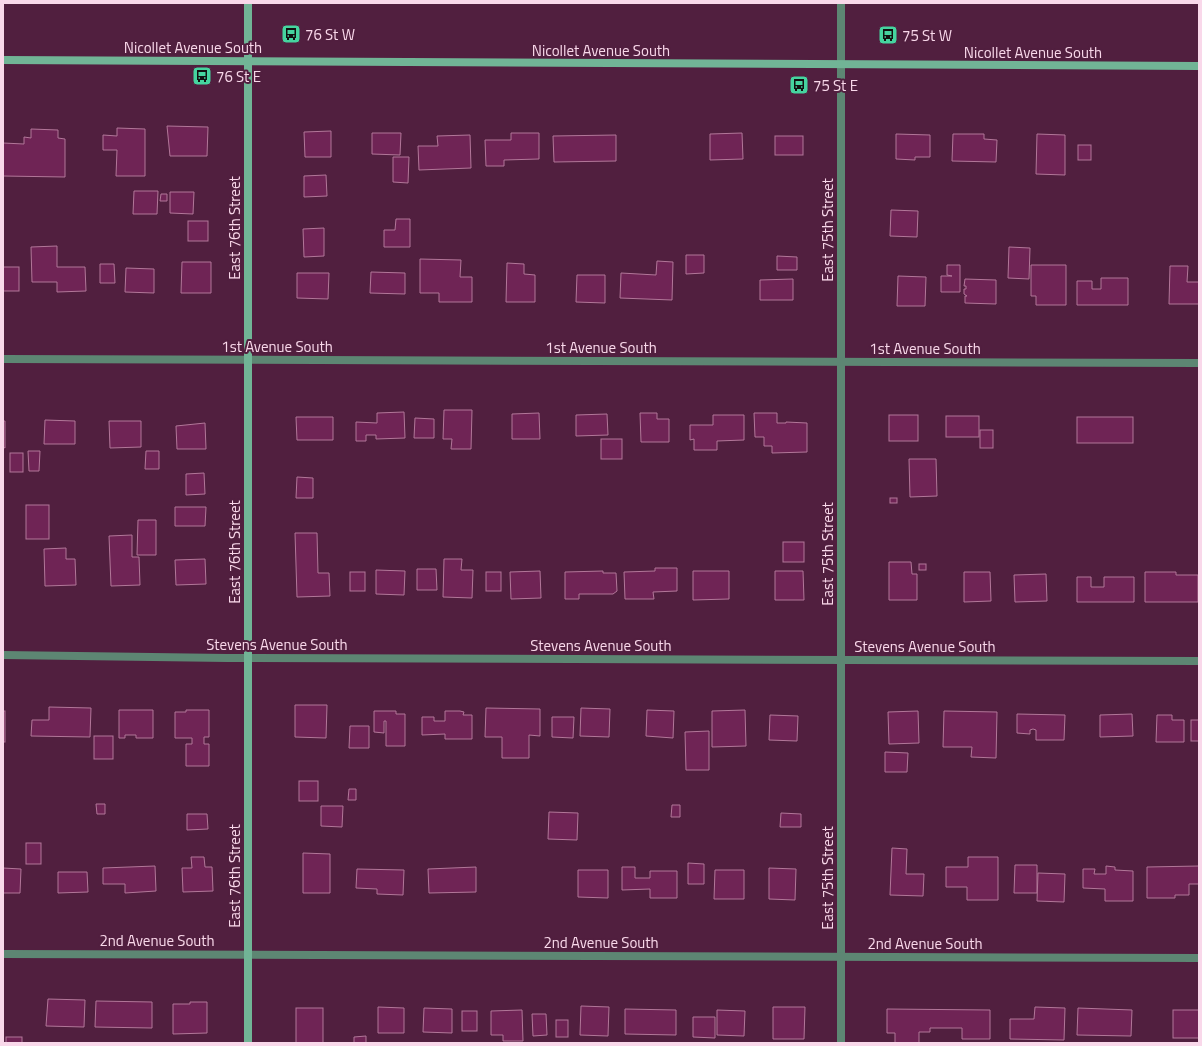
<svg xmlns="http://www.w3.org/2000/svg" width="1202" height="1046" viewBox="0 0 1202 1046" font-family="'Titillium Web',sans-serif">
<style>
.building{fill:#6f2455;stroke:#b27799}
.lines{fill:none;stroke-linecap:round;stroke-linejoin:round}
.street{stroke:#5d8673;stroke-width:8}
.secondary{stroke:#71b496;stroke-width:8}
.labels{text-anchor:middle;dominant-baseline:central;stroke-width:4;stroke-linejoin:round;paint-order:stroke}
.poi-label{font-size:15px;fill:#f9d8ea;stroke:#511f3f;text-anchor:start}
.street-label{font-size:15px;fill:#f9d8ea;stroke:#511f3f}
</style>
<rect width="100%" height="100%" fill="#511f3f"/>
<g class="building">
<path d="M167,126L208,127L207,156H170Z"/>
<path d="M117,128L145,129V176H116L117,150H103V135L117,136Z"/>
<path d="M31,129L58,130V138L65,139V177L3,176V143L24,144V137L31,138Z"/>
<path d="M331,131V157H305L304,132Z"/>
<path d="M372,133H401L400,155L372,154Z"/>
<path d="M511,133H539V159L504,160V166H486L485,140H511Z"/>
<path d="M742,133L743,159L710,160V134Z"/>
<path d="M896,134L930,135V157H915V160L896,159Z"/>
<path d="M953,134H984V139L997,140L996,162L952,161Z"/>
<path d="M1037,134L1065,135V175L1036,174Z"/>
<path d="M470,135L471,168L419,170L418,146H438L437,136Z"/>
<path d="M616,135V161L554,162L553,136Z"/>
<rect x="775" y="136" width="28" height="19"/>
<rect x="1078" y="145" width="13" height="15"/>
<path d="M393,157H409L408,183L393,182Z"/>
<path d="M326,175L327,196L304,197V176Z"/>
<path d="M134,191H158L157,214H133Z"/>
<path d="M170,192H194L193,214L170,213Z"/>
<path d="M161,194H167V201H160Z"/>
<path d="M891,210L918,211L917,237L890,236Z"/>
<path d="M396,219H410V247H384V230H395Z"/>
<rect x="188" y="221" width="20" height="20"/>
<path d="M324,228V256L304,257L303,229Z"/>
<path d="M57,246V267H85L86,291L57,292V282H32L31,247Z"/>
<path d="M1009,247L1030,248L1029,279L1008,278Z"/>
<path d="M686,255H704V273L686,274Z"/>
<path d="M777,256L797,257V270H777Z"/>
<path d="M420,259L461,260L460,277H472V302H439V293H420Z"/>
<path d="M657,261L673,262L672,300L620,298L621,273L656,275Z"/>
<path d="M182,262H211V293H181Z"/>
<path d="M507,263L524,264V274L535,275V302H506Z"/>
<path d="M100,264H114L115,283H100Z"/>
<path d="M947,265H960V292H941V276H952L947,275Z"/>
<path d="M1031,265H1066V305H1036V296H1031Z"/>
<path d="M1170,266H1188L1187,282H1199V304H1169Z"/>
<rect x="3" y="267" width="16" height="24"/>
<path d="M126,268L154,269V293L125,292Z"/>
<path d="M371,272L405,273V294L370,293Z"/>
<path d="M297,273H329L328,299L297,298Z"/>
<path d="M577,275H605V303L576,302Z"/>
<path d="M898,276L926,277L925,306H897Z"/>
<path d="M1101,278H1128V305H1077V281H1092V289H1101Z"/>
<path d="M793,279V300H760V280Z"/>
<path d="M965,279L996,280V304L965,303V296H967L964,294V289H966V286H964Z"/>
<path d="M444,410H472L471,449H451L452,439H443Z"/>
<path d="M404,412L405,438L376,439V435H366V441H356V422L377,423V413Z"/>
<path d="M539,413L540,439H512V414Z"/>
<path d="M640,413H657V419H669V442H641Z"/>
<path d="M754,413H777V423H786V422L807,423V452L772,453V446H764V437H755Z"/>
<path d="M607,414L608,435L576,436V415Z"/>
<path d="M713,415H744V440L717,441V450H694V439L690,440V425H713Z"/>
<rect x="889" y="415" width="29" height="26"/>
<rect x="946" y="416" width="33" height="21"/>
<path d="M296,417H333V440H297Z"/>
<rect x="1077" y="417" width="56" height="26"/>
<path d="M415,418L434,419V438H414Z"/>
<path d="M45,420L75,421V444H44Z"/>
<path d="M3,421H5V448L3,447Z"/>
<path d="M109,421H141V447L110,448Z"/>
<path d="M205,423L206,449H177L176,426Z"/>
<rect x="980" y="430" width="13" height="18"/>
<rect x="601" y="439" width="21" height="20"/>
<path d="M28,451H40L39,471H29Z"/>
<path d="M146,451H159V469H145Z"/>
<rect x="10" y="453" width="13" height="19"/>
<path d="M909,459H936L937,496L910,497Z"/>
<path d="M204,473L205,494L186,495V474Z"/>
<path d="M297,477L313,478V498H296Z"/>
<rect x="890" y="498" width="7" height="5"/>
<rect x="26" y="505" width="23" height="34"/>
<path d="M175,507H206L205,526H175Z"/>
<path d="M138,520H156V555H137Z"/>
<path d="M295,533H317L318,573H329L330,596L297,597Z"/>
<path d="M132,535V557H139L140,585L111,586L109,536Z"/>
<rect x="783" y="542" width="21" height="20"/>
<path d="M66,548V559H75L76,585L45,586L44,549Z"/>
<path d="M205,559L206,584L176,585L175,560Z"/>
<path d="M444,559H462L461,570H473L472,598L443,597Z"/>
<path d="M889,562H911L912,574H917V600H889Z"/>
<rect x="919" y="564" width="7" height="6"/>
<path d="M655,568H677V591L653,592L654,599H625L624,572L655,571Z"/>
<path d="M417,569H436L437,590H417Z"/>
<path d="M376,570L405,571L404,595L376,594Z"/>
<path d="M540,571L541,598L511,599L510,572Z"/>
<path d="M603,571V573H616L617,591L613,594H579V599H565V572Z"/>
<path d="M693,571H729V599L693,600Z"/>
<path d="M775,571H803L804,600H775Z"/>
<rect x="350" y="572" width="15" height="19"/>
<rect x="486" y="572" width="15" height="19"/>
<path d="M964,572H990L991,601L964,602Z"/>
<path d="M1145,572H1176V575H1198V602H1145Z"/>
<path d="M1046,574L1047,601L1015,602L1014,575Z"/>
<path d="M1077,577H1091V587H1104V577H1134V602H1077Z"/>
<path d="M295,705H327L326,738L295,737Z"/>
<path d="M49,707L91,708L90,737L31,736L32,720H49Z"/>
<path d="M486,708L540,709V736L529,735V758H502V737H485Z"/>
<path d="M581,708L610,709L609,737L580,736Z"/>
<path d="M119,710H153V738H136V735H125V738H119Z"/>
<path d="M186,710H209V737H204V744H209V766H186V744H192V738H175V712H186Z"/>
<path d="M647,710L674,711L673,738L646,736Z"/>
<path d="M745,710L746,746L712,747V711Z"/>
<rect x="3" y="711" width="2" height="31"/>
<path d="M374,711H396V714H405V746H386V721H384V733L374,732Z"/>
<path d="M445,711H460L464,712L463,715H472V739H445V734L422,735V717H434V721H445Z"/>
<path d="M918,711L919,743L889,744L888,712Z"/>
<path d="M944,711L997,712L996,758L971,757L972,747H943Z"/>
<path d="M1017,714L1065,715L1064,740H1036V730L1033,729L1030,730V734L1017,733Z"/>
<path d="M1132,714L1133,736L1100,737V715Z"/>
<path d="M770,715L798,716L797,741L769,740Z"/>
<path d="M1157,715H1172V720H1184V742H1156Z"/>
<path d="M552,717H574L573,738L552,737Z"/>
<rect x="1191" y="720" width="8" height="21"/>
<path d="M350,726H369V748H349Z"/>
<path d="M709,731V770H686L685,732Z"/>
<rect x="94" y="736" width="19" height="23"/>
<path d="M885,752L908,753L907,772H885Z"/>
<rect x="299" y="781" width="19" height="20"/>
<path d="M349,789H356V800H348Z"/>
<path d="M96,804H105V814H97Z"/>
<path d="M672,805H680V817H671Z"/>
<path d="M321,806H343L342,827L321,826Z"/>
<path d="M549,812L578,813L577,840L548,839Z"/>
<path d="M781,813L801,814V827H780Z"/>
<path d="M187,814H207L208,829L187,830Z"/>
<rect x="26" y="843" width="15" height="21"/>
<path d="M892,848L907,849L906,874H924L923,896L890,895Z"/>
<path d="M303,853L330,854V893H303Z"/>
<path d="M191,857H204L205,867H212L213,891L183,892L182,868H192Z"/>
<path d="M968,857H998V900H967V887H946V867H968Z"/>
<path d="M688,863L704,864V884H688Z"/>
<path d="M1015,865H1037V893H1014Z"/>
<path d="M155,866L156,891L125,893V884H103V868Z"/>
<path d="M1106,866L1115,867V870L1133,871V901H1105V889L1083,888V869H1095L1094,874H1106Z"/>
<path d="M1199,866V884H1189V895H1175V898H1147V867Z"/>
<path d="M476,867V892L429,893L428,869Z"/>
<path d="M622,867H635V878H650V871H677V898H650V889L622,890Z"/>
<path d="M3,868L21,869L20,893H3Z"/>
<path d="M769,868L796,869L795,900L769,899Z"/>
<path d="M357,869L404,870L403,895L377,894V889L356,888Z"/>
<path d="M578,870H608V898L578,897Z"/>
<path d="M715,870H744V899H714Z"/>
<path d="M58,872H87L88,892L58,893Z"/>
<path d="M1038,873L1065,874L1064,902L1037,901Z"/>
<path d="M48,999L85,1000L84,1027L46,1026Z"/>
<path d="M96,1001L152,1002V1028L95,1027Z"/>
<path d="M190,1002H207V1033L173,1034V1004H190Z"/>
<path d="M581,1006L609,1007L608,1036L580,1035Z"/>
<path d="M378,1007L404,1008V1033H378Z"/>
<path d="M773,1007H805L804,1039H773Z"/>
<path d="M1035,1007L1065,1008L1064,1040L1010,1039V1019H1034Z"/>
<rect x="296" y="1008" width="27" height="35"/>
<path d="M424,1008L452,1009V1033L423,1032Z"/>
<path d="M1078,1008L1132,1010L1131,1036L1077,1035Z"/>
<path d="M625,1009L676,1010V1035L625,1034Z"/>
<path d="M887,1009L990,1010V1039H962V1028H930V1032H919V1043H895V1033H887Z"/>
<path d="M522,1010L523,1041H503V1035H491V1011Z"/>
<path d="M717,1010L745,1011L744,1036L717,1035Z"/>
<rect x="1173" y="1010" width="26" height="28"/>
<rect x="462" y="1011" width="15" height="20"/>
<path d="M532,1014H546L547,1035L533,1036Z"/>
<path d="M693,1017H715V1038L693,1037Z"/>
<rect x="556" y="1020" width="12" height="17"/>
<path d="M366,1036V1043H354V1037Z"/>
<rect x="6" y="1037" width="16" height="6"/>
</g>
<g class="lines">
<g class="street">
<path d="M841,3V1043"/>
<path d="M3,359L1199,363"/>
<path d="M3,655L227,658L1199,661"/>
<path d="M3,954L1199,958"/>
</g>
<g class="secondary">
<path d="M3,60L1199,66"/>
<path d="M248,1043V3"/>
</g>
</g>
<defs>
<g id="bus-square" transform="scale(1)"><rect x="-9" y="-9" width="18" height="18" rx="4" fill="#45d49f" stroke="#511f3f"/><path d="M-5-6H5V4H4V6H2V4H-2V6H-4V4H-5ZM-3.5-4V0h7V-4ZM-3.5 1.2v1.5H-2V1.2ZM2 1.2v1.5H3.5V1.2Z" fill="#111"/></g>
</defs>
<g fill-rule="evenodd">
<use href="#bus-square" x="291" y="34"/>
<use href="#bus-square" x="888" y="35"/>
<use href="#bus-square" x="202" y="76"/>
<use href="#bus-square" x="799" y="85"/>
</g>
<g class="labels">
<g class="poi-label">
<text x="305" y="34">76 St W</text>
<text x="902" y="35">75 St W</text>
<text x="216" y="76">76 St E</text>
<text x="813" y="85">75 St E</text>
</g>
<g class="street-label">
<text x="193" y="47">Nicollet Avenue South</text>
<text x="601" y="50">Nicollet Avenue South</text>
<text x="1033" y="52">Nicollet Avenue South</text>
<text transform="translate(234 228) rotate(-90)">East 76th Street</text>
<text transform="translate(827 230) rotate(-90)">East 75th Street</text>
<text x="277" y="346">1st Avenue South</text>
<text x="601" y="347">1st Avenue South</text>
<text x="925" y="348">1st Avenue South</text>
<text transform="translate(234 552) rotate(-90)">East 76th Street</text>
<text transform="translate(827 554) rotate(-90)">East 75th Street</text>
<text x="277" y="644">Stevens Avenue South</text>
<text x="601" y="645">Stevens Avenue South</text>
<text x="925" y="646">Stevens Avenue South</text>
<text transform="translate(234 876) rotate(-90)">East 76th Street</text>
<text transform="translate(827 878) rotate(-90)">East 75th Street</text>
<text x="157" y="940">2nd Avenue South</text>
<text x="601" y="942">2nd Avenue South</text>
<text x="925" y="943">2nd Avenue South</text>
</g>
</g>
<rect width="1202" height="1046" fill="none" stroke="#f9d8ea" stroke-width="8"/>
</svg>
